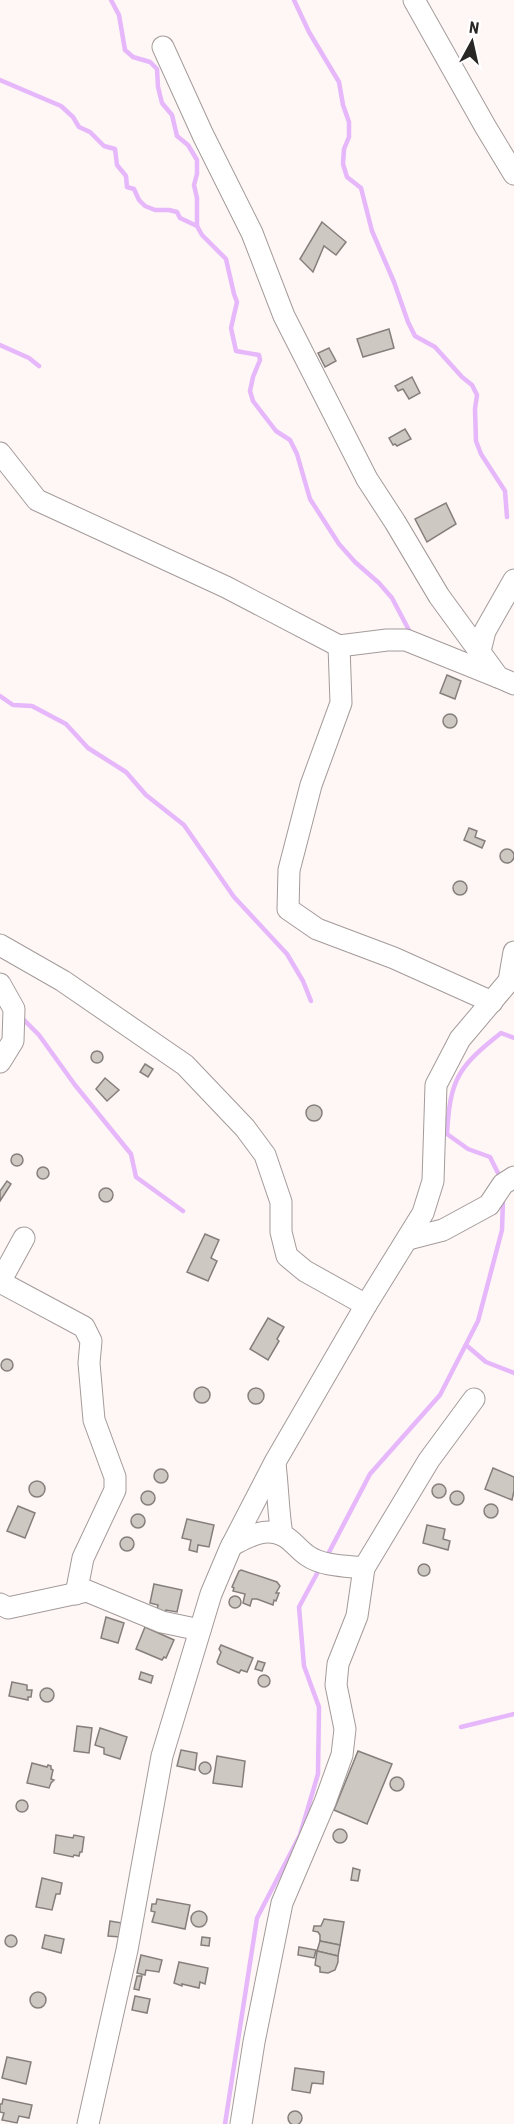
<svg xmlns="http://www.w3.org/2000/svg" width="514" height="2124" viewBox="0 0 514 2124" font-family="'Roboto Condensed',sans-serif">
<style>
.lines{fill:none;stroke-linecap:round;stroke-linejoin:round}
.stream{stroke:#e6b7fa;stroke-width:4.5}
.building{fill:#cec8c3;stroke:#857f7b;stroke-width:1.5}
.minor-casing{stroke:#a39b9a;stroke-width:23}
.minor{stroke:#fff;stroke-width:21}
</style>
<rect width="100%" height="100%" fill="#fff6f6"/>
<g class="lines">
<g class="stream">
<path d="M111,0L119,15L125,50L133,57L150,62L157,69L158,87L162,103L172,115L177,136L188,145L197,160V174L194,185L197,198V226"/>
<path d="M294,0L309,32L339,82L343,105L349,122V137L344,149L343,164L347,177L361,188L372,231L394,282L408,322L415,336L435,347L462,377L472,385L477,395L475,409L476,441L481,454L505,491L507,517"/>
<path d="M0,80L61,106L73,117L79,127L90,132L104,146L115,149L117,165L126,176L127,187L134,189L139,200L145,206L155,210H169L177,212L180,218L197,226L202,235L226,259L234,294L237,302L231,328L236,351L259,355L260,360L253,377L250,391L253,401L276,431L290,440L297,454L310,499L339,544L355,562L379,583L392,598L411,634"/>
<path d="M0,345L29,358L39,366"/>
<path d="M0,696L13,705L32,706L66,724L88,748L126,772L146,795L184,825L234,897L287,954L303,981L311,1001"/>
<path d="M21,1017L39,1035L75,1085L131,1154L136,1177L183,1211"/>
<path d="M501,1179L490,1157L468,1149L447,1134C450,1079 458,1067 501,1033L514,1038"/>
<path d="M466,1345L486,1362L514,1373"/>
<path d="M326,1558L370,1474L440,1395L478,1321L502,1230L503,1199"/>
<path d="M461,1727L514,1714"/>
<path d="M225,2124L257,1918L300,1835L318,1774L319,1707L304,1666L299,1607L320,1568"/>
</g>
</g>
<g class="building">
<path d="M322,222L346,242L336,255L324,246L313,272L300,259Z"/>
<path d="M389,329L394,348L363,357L357,339Z"/>
<path d="M329,348L336,361L325,367L318,353Z"/>
<path d="M412,377L420,393L409,399L403,389L398,391L395,386Z"/>
<path d="M405,429L411,439L397,446L395,444L393,445L389,438Z"/>
<path d="M446,503L456,524L427,542L415,519Z"/>
<path d="M447,675L461,681L455,699L440,693Z"/>
<circle cx="450" cy="721" r="7"/>
<path d="M469,828L477,831L475,837L485,841L482,848L464,840Z"/>
<circle cx="507" cy="856" r="7"/>
<circle cx="460" cy="888" r="7"/>
<circle cx="97" cy="1057" r="6"/>
<path d="M145,1064L153,1069L148,1077L140,1072Z"/>
<path d="M105,1078L119,1090L107,1101L96,1089Z"/>
<circle cx="314" cy="1113" r="8"/>
<circle cx="17" cy="1160" r="6"/>
<circle cx="43" cy="1173" r="6"/>
<path d="M7,1181L11,1184L0,1201V1191Z"/>
<circle cx="106" cy="1195" r="7"/>
<path d="M205,1234L219,1240L211,1258L217,1261L208,1281L187,1272Z"/>
<path d="M268,1318L284,1327L277,1339L279,1341L268,1360L250,1349Z"/>
<circle cx="7" cy="1365" r="6"/>
<circle cx="202" cy="1395" r="8"/>
<circle cx="256" cy="1396" r="8"/>
<path d="M493,1468L514,1477V1491L512,1500L485,1489Z"/>
<circle cx="161" cy="1476" r="7"/>
<circle cx="37" cy="1489" r="8"/>
<circle cx="439" cy="1491" r="7"/>
<circle cx="457" cy="1498" r="7"/>
<circle cx="148" cy="1498" r="7"/>
<circle cx="491" cy="1511" r="7"/>
<path d="M18,1506L35,1513L25,1538L7,1531Z"/>
<circle cx="138" cy="1521" r="7"/>
<path d="M187,1519L214,1525L209,1547L198,1545L197,1552L189,1550L191,1540L182,1538Z"/>
<path d="M427,1525L445,1529L443,1539L450,1541L448,1550L423,1543Z"/>
<circle cx="127" cy="1544" r="7"/>
<circle cx="424" cy="1570" r="6"/>
<path d="M241,1570L277,1582L280,1586L276,1593H279L276,1601L274,1600L273,1605L257,1599H252L250,1606L243,1603L245,1594L233,1591L234,1588L232,1587L239,1571Z"/>
<path d="M154,1584L182,1590L177,1612L166,1610L164,1616L156,1614L158,1605L150,1603Z"/>
<circle cx="235" cy="1602" r="6"/>
<path d="M106,1617L124,1623L118,1643L101,1638Z"/>
<path d="M145,1627L174,1640L166,1658L164,1657L162,1660L136,1649Z"/>
<path d="M221,1645L253,1658L247,1672L241,1670L239,1673L218,1664L217,1662L221,1652L219,1649Z"/>
<path d="M258,1661L265,1663L262,1671L255,1669Z"/>
<path d="M141,1672L153,1676L151,1683L139,1679Z"/>
<circle cx="264" cy="1681" r="6"/>
<path d="M12,1682L27,1685V1690H32L31,1697H28V1700L9,1696Z"/>
<circle cx="47" cy="1695" r="7"/>
<path d="M77,1726L92,1728L89,1753L74,1751Z"/>
<path d="M100,1728L127,1737L120,1759L104,1754V1748L95,1745Z"/>
<path d="M181,1750L197,1753L195,1770L177,1766Z"/>
<path d="M358,1751L392,1764L367,1824L334,1810Z"/>
<path d="M217,1756L245,1761L242,1787L213,1783Z"/>
<circle cx="205" cy="1768" r="6"/>
<path d="M32,1763L47,1767L48,1765L51,1766V1769L53,1770L51,1779L54,1780L51,1783L49,1788L27,1783Z"/>
<circle cx="397" cy="1784" r="7"/>
<circle cx="22" cy="1806" r="6"/>
<circle cx="340" cy="1836" r="7"/>
<path d="M56,1835L73,1838L74,1835L84,1837L82,1852H80L79,1856L74,1855L73,1857L54,1853Z"/>
<path d="M353,1868L360,1870L358,1881L351,1880Z"/>
<path d="M42,1878L62,1883L60,1894H56L52,1910L36,1907Z"/>
<path d="M157,1899L190,1905L185,1929L152,1922L155,1912L151,1911L152,1904H156Z"/>
<circle cx="199" cy="1919" r="8"/>
<path d="M324,1919L344,1922L340,1945L320,1941V1935L318,1932L313,1931L314,1926H321Z"/>
<path d="M110,1921L122,1923L120,1937L108,1936Z"/>
<circle cx="11" cy="1941" r="6"/>
<path d="M45,1935L64,1939L61,1953L42,1948Z"/>
<path d="M202,1937L210,1938L209,1946L201,1945Z"/>
<path d="M320,1941L340,1945L338,1956L317,1951Z"/>
<path d="M299,1947L316,1950L314,1958L298,1955Z"/>
<path d="M317,1951L338,1956V1962L335,1970L328,1973L320,1972V1967L315,1965Z"/>
<path d="M141,1955L162,1960L159,1972L146,1970L145,1975L137,1973Z"/>
<path d="M179,1962L208,1968L205,1984L200,1982L199,1988L182,1984V1986L174,1983Z"/>
<path d="M137,1976H142L139,1990L134,1989Z"/>
<circle cx="38" cy="2000" r="8"/>
<path d="M135,1996L150,1999L147,2013L132,2010Z"/>
<path d="M7,2057L31,2062L26,2084L2,2078Z"/>
<path d="M295,2068L324,2072L323,2084L312,2083L310,2093L292,2090Z"/>
<path d="M3,2099L32,2105L29,2118L19,2116L17,2123L2,2120L4,2113L0,2112V2104H2Z"/>
<circle cx="295" cy="2118" r="7"/>
</g>
<g class="lines">
<g class="minor-casing">
<g id="minor">
<path d="M414,0L485,126L514,174"/>
<path d="M163,47L203,135L252,233L284,316L367,479L395,522L439,596L498,677L514,684"/>
<path d="M0,453L37,500L226,587L339,646L387,640H406L498,677"/>
<path d="M339,646L341,703L311,785L289,870L288,909L317,929L394,958L492,1002"/>
<path d="M480,651L485,631L514,580"/>
<path d="M0,945L63,981L185,1065L245,1128L265,1155L281,1202V1232L287,1256L305,1271L366,1305"/>
<path d="M0,984L14,1009L13,1041L0,1062"/>
<path d="M408,1239L443,1230L489,1205L503,1184L514,1177"/>
<path d="M0,1282L84,1327L91,1341L89,1363L94,1420L115,1477V1490L83,1558L76,1594"/>
<path d="M0,1282L24,1238"/>
<path d="M275,1464C278,1488 278,1511 282,1535"/>
<path d="M232,1545C248,1537 264,1527 282,1535C292,1539 298,1550 308,1556C322,1566 346,1566 364,1568"/>
<path d="M0,1604L8,1608L87,1591L162,1622L200,1630"/>
<path d="M88,2124L127,1950L162,1756L211,1594L230,1549L275,1462L366,1305L423,1213L433,1181L436,1085L460,1039L509,981L514,952"/>
<path d="M241,2124L254,2042L282,1903L325,1802L342,1755L345,1729L336,1685L338,1664L357,1616L364,1568L429,1460L474,1399"/>
</g>
</g>
<use href="#minor" class="minor"/>
</g>
<g transform="translate(472 42) rotate(8)" stroke="#ffffff" stroke-width="4.5" paint-order="stroke">
<path d="M0-4.5L10 22L0 15L-10 22Z" fill="#292626"/>
<text y="-9" font-size="16" font-weight="bold" text-anchor="middle" fill="#292626">N</text>
</g>
</svg>
